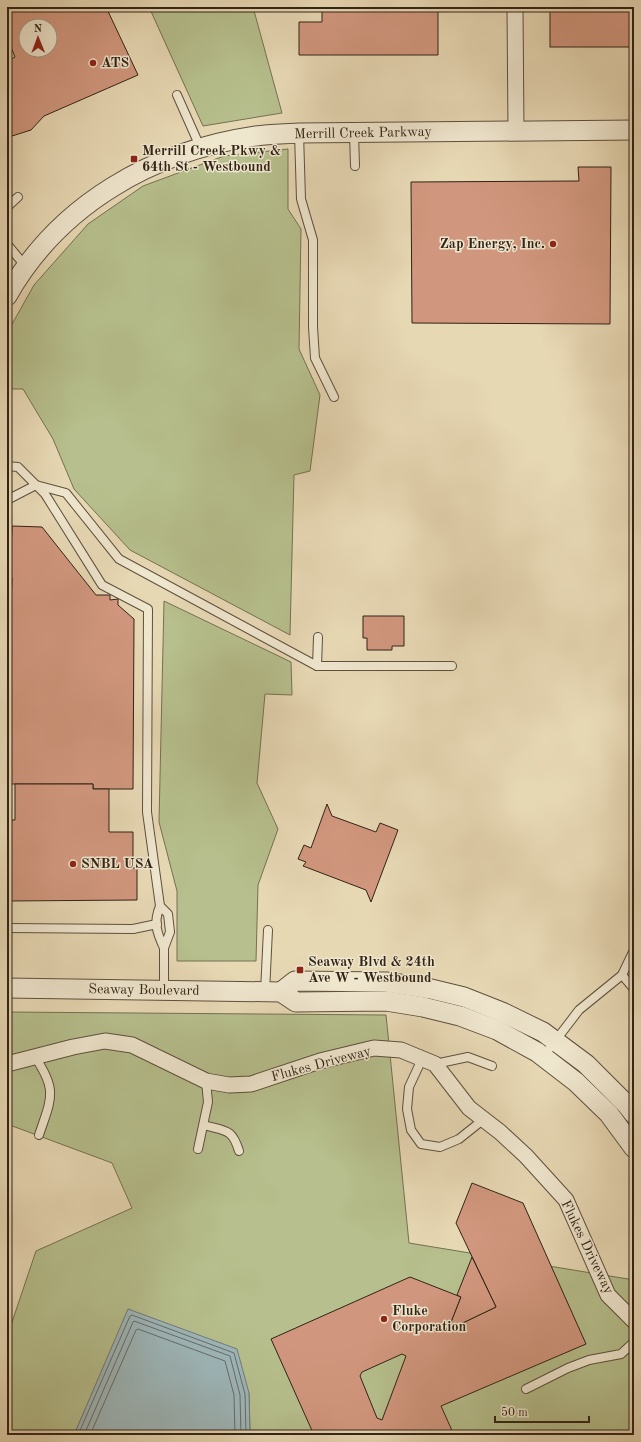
<svg xmlns="http://www.w3.org/2000/svg" width="641" height="1442" viewBox="0 0 641 1442" font-family="'Old Standard TT',serif">
<style>
.green{fill:#b6bf8d;stroke:#747152}
.water{fill:#9db6b9;stroke:#727b78}
.lines{fill:none;stroke-linecap:round;stroke-linejoin:round}
.shore{stroke:#676c68;stroke-width:1}
.building{fill:#d1977e;stroke:#312316;fill-rule:evenodd}
.service-casing{stroke:#5e503e;stroke-width:10}
.minor-casing{stroke:#5e503e;stroke-width:17}
.tertiary-casing{stroke:#5e503e;stroke-width:21}
.service{stroke:#efe6ce;stroke-width:8}
.minor{stroke:#efe6ce;stroke-width:15}
.tertiary{stroke:#efe6ce;stroke-width:19}
.poi-dot{fill:#8f2418;stroke:#efe6ce;stroke-width:1.5}
.labels{text-anchor:middle;dominant-baseline:central;stroke-width:3;stroke-linejoin:round;paint-order:stroke}
.poi-label{font-size:14px;font-weight:bold;fill:#312316;stroke:#efe6ce;text-anchor:start}
.street-label{font-size:14px;fill:#312316;stroke:#efe6ce}
</style>
<rect width="100%" height="100%" fill="#e7d8b4"/>
<filter id="stains"><feTurbulence type="fractalNoise" baseFrequency=".005" numOctaves="4"/><feColorMatrix values="0 0 0 0 .2 0 0 0 0 .09 0 0 0 0 .02 0 0 0 .5 -.17"/></filter>
<radialGradient id="worn" r=".72"><stop offset=".6" stop-color="#630" stop-opacity="0"/><stop offset="1" stop-color="#630" stop-opacity=".3"/></radialGradient>
<g class="green">
<path d="M149,7H253L282,113L203,126Z"/>
<path d="M288,149V209L301,229L299,349L320,395L310,471L294,475L290,635L130,550L74,489L53,439L23,389H7V337L11,326L34,285L88,224L143,186L224,156Z"/>
<path d="M164,601L291,662L292,695L265,694L257,783L278,829L258,885L256,961H177V891L159,822Z"/>
<path d="M7,1012L386,1015L409,1243L634,1280V1435H250L249,1393L129,1309L74,1435H7V1337L36,1251L132,1208L112,1163L7,1124Z"/>
</g>
<path class="water" d="M128,1309L237,1349L249,1393L250,1435H74Z"/>
<g class="lines">
<g class="shore">
<path d="M78,1435L130,1316L132,1315L234,1353L245,1394L246,1435"/>
<path d="M84,1435L133,1322L134,1321L230,1356L240,1395L241,1435"/>
<path d="M90,1435L136,1330L138,1329L225,1361L234,1395L235,1435"/>
</g>
</g>
<g class="building">
<path d="M7,7H106L138,75L44,116L31,130L12,136L7,135V61L15,57L7,38ZM26,26H50V50H26Z"/>
<path d="M322,7H438V55H299V22H322Z"/>
<rect x="550" y="7" width="84" height="40"/>
<path d="M578,167H611L610,324L412,323L411,182L579,181Z"/>
<path d="M12,526L42,527L96,595H110V600L118,599V605L134,619L133,789H93V784H7V605L11,604L12,578L7,577V555L11,554Z"/>
<path d="M363,616H404V646H392V650H367V638H363Z"/>
<path d="M15,784H93V789H109V832H133V868H137V900L7,901L8,820H15Z"/>
<path d="M327,804L332,816L376,832L380,823L398,830L371,902L366,890L303,866L306,862L298,859L304,845L311,848Z"/>
<path d="M472,1183L523,1203L586,1344L441,1406L454,1435H314L271,1339L410,1277L461,1297L448,1330L496,1307L456,1223ZM402,1354L406,1356L382,1420L377,1418L360,1376L362,1372Z"/>
<path d="M472,1257L496,1307L448,1330L461,1297L457,1295Z"/>
</g>
<g class="lines">
<g class="service-casing">
<g id="service">
<path d="M177,95L201,149"/>
<path d="M299,133L301,199L313,240V327L315,358L334,397"/>
<path d="M354,133L355,166"/>
<path d="M7,207L18,197"/>
<path d="M7,244L26,267"/>
<path d="M7,466L18,467L45,494L102,585L148,609L147,812L160,906"/>
<path d="M7,500L36,485L66,493L119,559L317,666H452"/>
<path d="M317,666L318,637"/>
<path d="M160,906L168,914L170,932L164,948C157,933 153,923 160,906Z"/>
<path d="M7,928L133,929L157,924"/>
<path d="M622,975L634,950"/>
<path d="M164,990V948"/>
<path d="M265,992L268,930"/>
<path d="M35,1057C58,1091 51,1099 39,1135"/>
<path d="M543,1057L579,1010L622,975L634,989"/>
<path d="M422,1059L409,1087L407,1109L411,1130L421,1144L440,1147L459,1139L484,1119"/>
<path d="M435,1064L468,1057L492,1066"/>
<path d="M204,1125C225,1131 232,1128 239,1151"/>
<path d="M198,1149L208,1102L206,1081"/>
<path d="M526,1389L568,1368L589,1360L621,1354L634,1342"/>
</g>
</g>
<g class="minor-casing">
<g id="minor">
<path d="M515,7L516,132"/>
<path d="M7,1064L73,1047L105,1041L132,1045L206,1081L229,1085L251,1084L320,1061L374,1048L401,1050L435,1064L469,1108L500,1132L526,1156L566,1200L608,1295L634,1321"/>
</g>
</g>
<g class="tertiary-casing">
<g id="tertiary">
<path d="M7,296C59,204 153,151 256,136C270,134 285,134 299,133L634,130"/>
<path d="M7,988L281,992L296,1002L386,1001L423,1007L460,1016L497,1030L537,1052L576,1082L609,1114L634,1148"/>
<path d="M281,992L295,981L386,982L431,989L464,997L502,1012L543,1032L586,1064L626,1104L634,1114"/>
</g>
</g>
<use href="#service" class="service"/>
<use href="#minor" class="minor"/>
<use href="#tertiary" class="tertiary"/>
</g>
<g class="poi-dot">
<circle cx="93" cy="63" r="4"/>
<rect x="130" y="155" width="8" height="8" rx="2"/>
<circle cx="553" cy="244" r="4"/>
<circle cx="73" cy="864" r="4"/>
<rect x="296" y="966" width="8" height="8" rx="2"/>
<circle cx="384" cy="1319" r="4"/>
</g>
<g class="labels">
<g class="poi-label">
<text x="101" y="63">ATS</text>
<text x="142" y="151">Merrill Creek Pkwy &amp;<tspan x="142" dy="16">64th St - Westbound</tspan></text>
<text x="545" y="244" text-anchor="end">Zap Energy, Inc.</text>
<text x="81" y="864">SNBL USA</text>
<text x="308" y="962">Seaway Blvd &amp; 24th<tspan x="308" dy="16">Ave W - Westbound</tspan></text>
<text x="392" y="1311">Fluke<tspan x="392" dy="16">Corporation</tspan></text>
</g>
<g class="street-label">
<text transform="translate(363 133) rotate(-1)">Merrill Creek Parkway</text>
<text transform="translate(144 990) rotate(1)">Seaway Boulevard</text>
<text transform="translate(321 1064) rotate(-15)">Flukes Driveway</text>
<text transform="translate(587 1247) rotate(64)">Flukes Driveway</text>
</g>
</g>
<rect width="641" height="1442" fill="none" stroke="#e7d8b4" stroke-width="24"/>
<rect x="8" y="8" width="625" height="1426" fill="none" stroke="#312316" stroke-width="2"/>
<rect x="12" y="12" width="617" height="1418" fill="none" stroke="#312316"/>
<g transform="translate(38 38) rotate(359)"><circle r="19" fill="#efe6ce" stroke="#a39884"/>
<path d="M0-3L7 15L0 10L-7 15Z" fill="#8f2418"/>
<text y="-6" font-size="11" font-weight="bold" text-anchor="middle" fill="#312316">N</text>
</g>
<path d="M495 1416v6h94v-6" fill="none" stroke="#312316" stroke-width="2"/>
<text x="501" y="1416" font-size="12" fill="#312316" stroke="#efe6ce" stroke-width="3" paint-order="stroke">50 m</text>
<rect width="100%" height="100%" filter="url(#stains)"/>
<rect width="100%" height="100%" fill="url(#worn)"/>
</svg>
